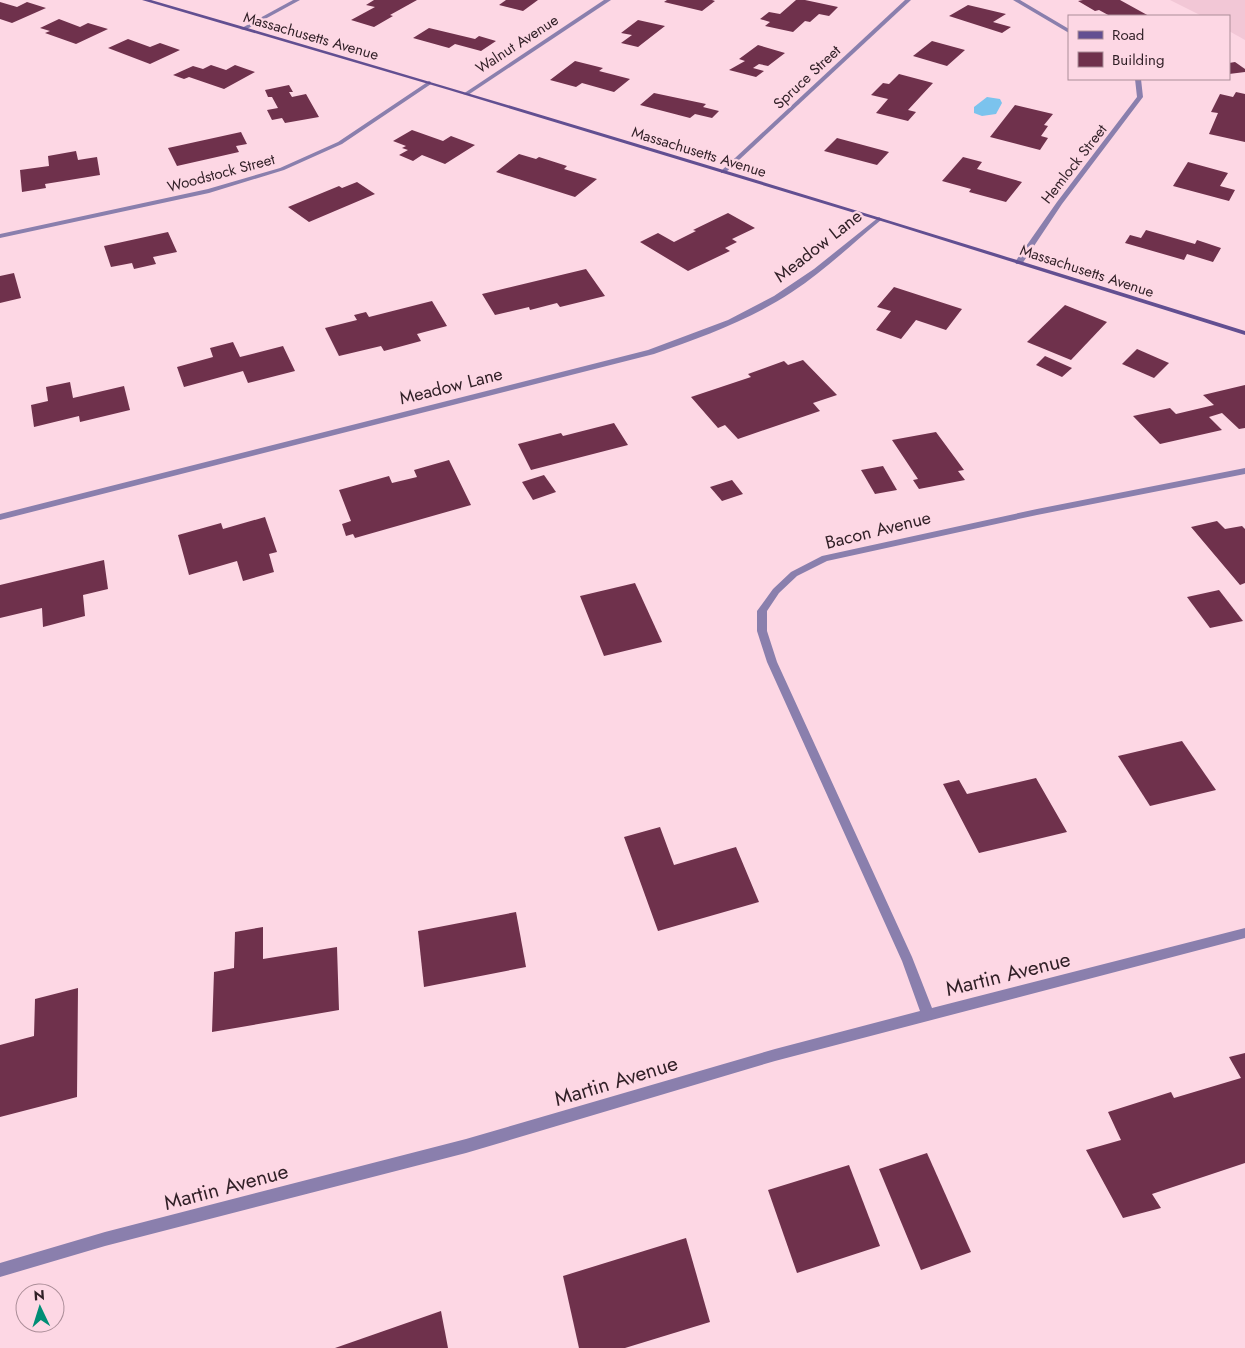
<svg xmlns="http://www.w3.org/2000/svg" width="1245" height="1348" viewBox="0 0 1245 1348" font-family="Jost,sans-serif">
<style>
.built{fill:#f2c7d6}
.water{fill:#7bc3ed}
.building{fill:#6f314c}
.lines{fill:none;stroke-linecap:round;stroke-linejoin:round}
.street{fill:#8a7fad;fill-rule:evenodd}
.secondary{fill:#624f91;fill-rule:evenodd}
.labels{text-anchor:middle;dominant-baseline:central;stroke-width:5;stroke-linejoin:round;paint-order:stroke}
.far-street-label{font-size:15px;fill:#301f26;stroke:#fdd7e4}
.street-label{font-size:18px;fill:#301f26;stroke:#fdd7e4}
.near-street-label{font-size:21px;fill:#301f26;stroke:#fdd7e4}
</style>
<rect width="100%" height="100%" fill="#fdd7e4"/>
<path class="built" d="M1170,0H1245V40L1229,31V16H1202Z"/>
<path class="water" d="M987,97L1000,99L1002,103L996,114L982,116L974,113V107Z"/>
<g class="building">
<path d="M374,0H417L390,15L393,16L374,27L351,20L375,7L366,5Z"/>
<path d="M506,0H538L523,11L499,5Z"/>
<path d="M667,0H712L715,1L702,11L664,2Z"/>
<path d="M796,0H805L838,7L829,16L819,14L810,22L805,21L793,32L765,26L770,22L760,19L769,12L780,14Z"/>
<path d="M1083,0H1120L1149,16H1110L1099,10L1095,11L1078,1Z"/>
<path d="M0,2L17,7L27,2L46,8L12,23L0,19Z"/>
<path d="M968,5L1006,14L993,22L1011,27L1002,33L949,16Z"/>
<path d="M59,19L80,27L88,23L108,29L76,44L45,33L50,31L40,28Z"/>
<path d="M638,20L665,26L638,47L621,43L632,35L621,33Z"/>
<path d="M429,28L475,39L479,36L496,41L481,51L455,44L449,48L413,38Z"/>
<path d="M128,39L150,47L160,43L180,50L150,64L108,48Z"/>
<path d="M932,41L965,50L947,66L913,56Z"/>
<path d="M758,45L785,53L768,66L759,64L753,68L764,71L756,77L729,70L745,61L739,59Z"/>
<path d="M575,61L603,68L599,71L630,79L614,92L582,83L576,87L550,80Z"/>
<path d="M1235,62L1245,69V72L1229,74V63Z"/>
<path d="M211,65L226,70L235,65L255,72L224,89L189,77L184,79L173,75L193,66L203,69Z"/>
<path d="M899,74L933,83L908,110L916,112L908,121L876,113L888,99L871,95L883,83L889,84Z"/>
<path d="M289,85L293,92H289L292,97L306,94L319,117L285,123L282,118L272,120L267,110L278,108L272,97H268L265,90Z"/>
<path d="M1236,92L1245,94V142L1209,134L1218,113L1211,112L1220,94L1233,97Z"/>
<path d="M654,93L706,104L703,107L719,111L712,118L695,114L690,118L640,105Z"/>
<path d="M1015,105L1053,114L1044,125L1048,126L1041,136L1048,138L1040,150L990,137Z"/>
<path d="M412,130L443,141L451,136L475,145L445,164L422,155L413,161L399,155L408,150L402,148L406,146L393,141Z"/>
<path d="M241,132L247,144L236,146L239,152L177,166L168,148Z"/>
<path d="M837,138L889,152L877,165L824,151Z"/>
<path d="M76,151L78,160L97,157L100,175L45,184L46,188L22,192L20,170L49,166L48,156Z"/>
<path d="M519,154L536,159L539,157L567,166L564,169L597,179L575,197L496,172Z"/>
<path d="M963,157L982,162L977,169L1022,182L1006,202L969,192L971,189L942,181Z"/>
<path d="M1188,162L1228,173L1220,186L1235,190L1229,201L1173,186Z"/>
<path d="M357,182L375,194L309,222L288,207L339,186L342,188Z"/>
<path d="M728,213L755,228L732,239L737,242L725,248L730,251L688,271L640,242L658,233L674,242L696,231L693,230Z"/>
<path d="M1146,230L1195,244L1197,240L1221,248L1213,262L1187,254L1184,260L1125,243L1130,235L1141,238Z"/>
<path d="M168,232L177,252L153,257L156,264L134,269L132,263L111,267L104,246Z"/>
<path d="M586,269L605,296L560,307L557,303L530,310L529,307L495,315L482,294Z"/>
<path d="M14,273L21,298L0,303V276Z"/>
<path d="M894,287L962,309L946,330L916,320L901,339L876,330L891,311L877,307Z"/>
<path d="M432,301L447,326L417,334L421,341L384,351L381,346L339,356L325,328L357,320L354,315L366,312L369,317Z"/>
<path d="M1065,305L1107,322L1071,360L1027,342Z"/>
<path d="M233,342L240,357L283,346L295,371L248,383L243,371L184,387L177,367L213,357L210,348Z"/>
<path d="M1137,349L1169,363L1154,378L1122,364Z"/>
<path d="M1045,356L1072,368L1062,377L1036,365Z"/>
<path d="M803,360L837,395L813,403L820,411L738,439L725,425L718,428L691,397L751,377L748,374L784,361L788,365Z"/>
<path d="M70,382L73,398L124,386L130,410L80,422L79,416L34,427L31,405L48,401L46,387Z"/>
<path d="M1245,385V428L1239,429L1222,413L1209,417L1222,430L1160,444L1133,416L1170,408L1176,414L1214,405L1203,395Z"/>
<path d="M614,423L628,445L531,470L518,444L561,433L563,436Z"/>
<path d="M936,432L964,470L958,471L965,480L919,489L913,480L918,479L892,440Z"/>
<path d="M449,460L471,505L355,538L353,534L346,536L342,524L351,521L339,490L389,476L392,483L417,477L414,470Z"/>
<path d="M883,466L897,490L875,494L861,470Z"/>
<path d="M544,475L556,492L533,500L522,482Z"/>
<path d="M732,480L743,494L722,501L710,487Z"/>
<path d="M265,517L277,552L269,554L274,572L243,581L237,561L189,575L178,535L221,523L223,529Z"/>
<path d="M1217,521L1225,529L1242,526L1245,529V583L1240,585L1191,527Z"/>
<path d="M104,560L108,589L83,595L85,616L43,627L42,608L0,618V585Z"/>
<path d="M635,583L662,642L604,656L580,596Z"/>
<path d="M1219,590L1243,621L1210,628L1187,597Z"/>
<path d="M1182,741L1216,790L1150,806L1118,756Z"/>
<path d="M1036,778L1067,832L979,853L943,784L959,780L967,794Z"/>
<path d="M660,827L674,865L736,847L759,902L658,931L624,837Z"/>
<path d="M516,912L526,967L424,987L418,931Z"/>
<path d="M263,927V959L337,947L339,1010L212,1032L214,972L234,968L235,932Z"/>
<path d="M78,988L77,1097L0,1117V1045L34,1036L35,999Z"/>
<path d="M1245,1053V1163L1152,1194L1161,1208L1123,1218L1086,1150L1121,1140L1108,1112L1171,1092L1174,1098L1241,1078L1229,1057Z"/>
<path d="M927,1153L971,1252L921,1270L879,1169Z"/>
<path d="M849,1165L880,1246L797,1273L768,1190Z"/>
<path d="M686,1238L710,1322L625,1348H579L563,1276Z"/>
<path d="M441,1311L448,1348H335Z"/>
</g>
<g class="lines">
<g class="street">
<path d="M293,0H300L245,30L240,29Z"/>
<path d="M604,0H611L468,95L463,94Z"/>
<path d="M905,0H911L725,173H721V171Z"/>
<path d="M1013,0H1020L1069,29V33Z"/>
<path d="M1135,79H1141L1143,97L1062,204L1022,264H1016L1015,262L1057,202L1137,97Z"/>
<path d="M429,81L431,82V84L342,144L284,170L209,193L0,238V234L208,189L280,168L338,142Z"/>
<path d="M879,217L882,219L881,220C852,244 824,271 792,292C750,320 702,337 654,354L0,520V514L648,350L728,320L774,296L814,269Z"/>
<path d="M1245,468V474L1037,515L827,561L797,576L779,593L767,611V631L777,662L912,957L932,1008L1245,928V938L775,1061L466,1153L105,1246L0,1277V1263L105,1232L466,1139L775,1049L920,1011L902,961L767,662L757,631V611L773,589L791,572L822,556L1037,509Z"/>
</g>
<path class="secondary" d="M142,0H151C517,106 881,217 1245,331V335L891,224L449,90Z"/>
</g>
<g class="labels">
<g class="far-street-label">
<text transform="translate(311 36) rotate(16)">Massachusetts Avenue</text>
<text transform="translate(517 44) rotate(-33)">Walnut Avenue</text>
<text transform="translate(807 77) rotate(-43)">Spruce Street</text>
<text transform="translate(699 152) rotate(17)">Massachusetts Avenue</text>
<text transform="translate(1074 164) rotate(-52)">Hemlock Street</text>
<text transform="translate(221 173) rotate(-15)">Woodstock Street</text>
<text transform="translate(1087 271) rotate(18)">Massachusetts Avenue</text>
</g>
<g class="street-label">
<text transform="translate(818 246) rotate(-38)">Meadow Lane</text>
<text transform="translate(451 386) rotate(-14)">Meadow Lane</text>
<text transform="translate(878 530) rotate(-14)">Bacon Avenue</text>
</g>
<g class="near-street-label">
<text transform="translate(1008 974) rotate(-14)">Martin Avenue</text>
<text transform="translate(616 1081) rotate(-17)">Martin Avenue</text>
<text transform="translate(226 1187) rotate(-15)">Martin Avenue</text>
</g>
</g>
<rect x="1068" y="15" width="162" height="65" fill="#fdd7e4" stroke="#ab8d98"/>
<rect x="1078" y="31" width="25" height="8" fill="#624f91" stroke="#ab8d98"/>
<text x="1112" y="40" font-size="15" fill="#301f26">Road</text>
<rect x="1078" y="52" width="25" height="15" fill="#6f314c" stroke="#ab8d98"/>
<text x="1112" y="65" font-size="15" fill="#301f26">Building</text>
<g transform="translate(40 1308) rotate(356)"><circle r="24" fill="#fdd7e4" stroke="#ab8d98"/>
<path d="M0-4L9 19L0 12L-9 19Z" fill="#008d75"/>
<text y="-8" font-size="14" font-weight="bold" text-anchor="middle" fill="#301f26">N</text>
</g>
</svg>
